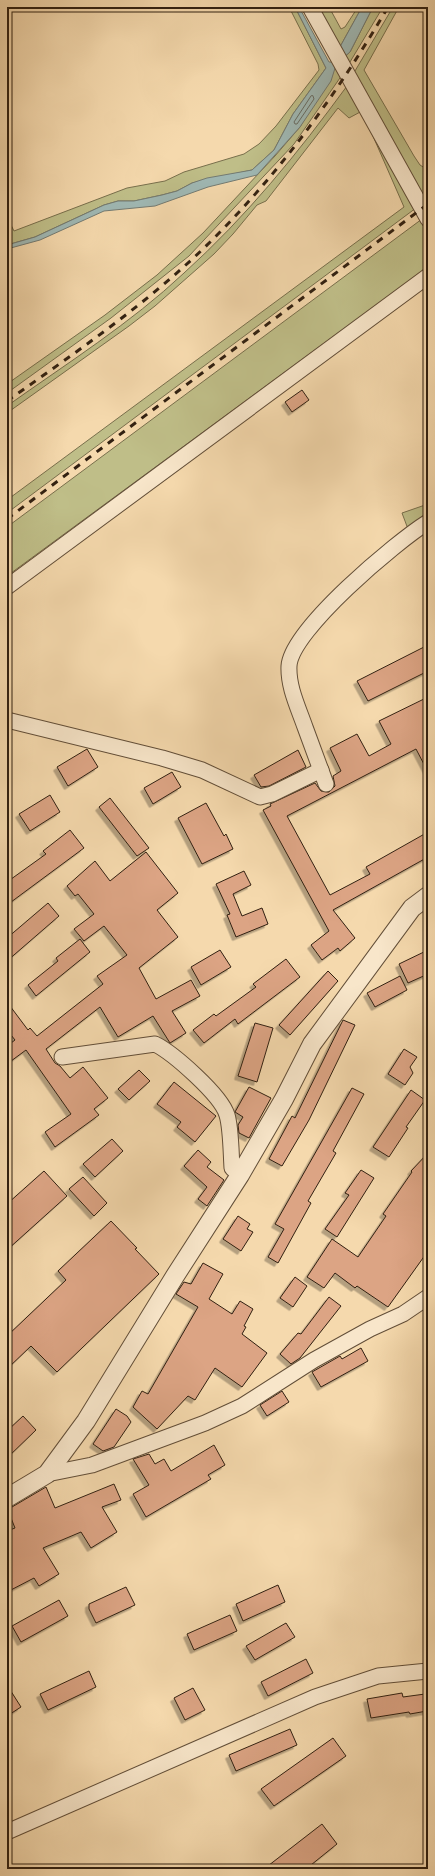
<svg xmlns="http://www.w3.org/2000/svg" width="435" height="1876" viewBox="0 0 435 1876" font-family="Cardo,serif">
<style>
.green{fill:#bfbe88;stroke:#786f4c}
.water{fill:#9fb8b4;stroke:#737b73}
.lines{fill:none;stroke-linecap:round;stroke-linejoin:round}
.shore{stroke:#686c62;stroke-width:1}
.building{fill:#dca484;stroke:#312011;filter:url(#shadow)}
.minor-casing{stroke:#624e38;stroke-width:17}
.tertiary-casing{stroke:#624e38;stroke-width:20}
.minor{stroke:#f8e6ca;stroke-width:15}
.tertiary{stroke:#f8e6ca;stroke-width:18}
.rail{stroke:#312011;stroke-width:3;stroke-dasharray:7 7;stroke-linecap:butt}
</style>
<defs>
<filter id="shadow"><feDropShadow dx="-3.5" dy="3.5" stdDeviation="0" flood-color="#0004"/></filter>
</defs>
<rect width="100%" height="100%" fill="#f5d9ad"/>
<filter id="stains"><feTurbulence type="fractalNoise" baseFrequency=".005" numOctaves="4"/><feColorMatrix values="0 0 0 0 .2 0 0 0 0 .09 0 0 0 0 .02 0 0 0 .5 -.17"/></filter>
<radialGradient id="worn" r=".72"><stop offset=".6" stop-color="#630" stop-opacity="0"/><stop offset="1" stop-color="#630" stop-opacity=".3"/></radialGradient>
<g class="green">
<path d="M289,7H295L326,68L293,114L274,150L252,170L192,183L177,191L162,195L134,201H118L104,205L35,237L7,245V217L14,231L127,188L165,181L184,172L244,154L259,144L276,126L319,70L318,64Z"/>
<path d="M315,7H329L341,29L345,27L358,7H362L341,45L339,51Z"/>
<path d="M373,7H383L347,67L343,58L350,52Z"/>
<path d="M393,7H399L364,70L414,156L420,165L428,170V199L423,203L352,76Z"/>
<path d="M336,65L342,75L294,144L189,256L111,318L7,393V384L105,315L157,275L203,233L275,156L300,127Z"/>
<path d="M347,86L416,208L7,513V500L404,207L362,111L349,118L338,108L266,201L257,205L233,234L214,254L155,306L129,326L7,413V406C66,364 131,323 184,273C246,217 298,153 347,86Z"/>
<path d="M422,219L428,232V267L7,576V527Z"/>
<path d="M428,504V515L408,529L402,513Z"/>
</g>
<g class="water">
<path d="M295,7H299L329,62H334L336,65L331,81L300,127L257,175L208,187L155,206L104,211L40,240L7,249V245L35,237L104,205L118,201H134L162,195L177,191L192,183L207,178L252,170L274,150L293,114L326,68Z"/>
<path d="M362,7H373L350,52L343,58L339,51L341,45Z"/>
</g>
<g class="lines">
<path class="shore" d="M313,96L314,99L297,124H295L294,122L311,96Z"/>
</g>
<g class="building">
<path d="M302,390L309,400L292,412L285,402Z"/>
<path d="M424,647L428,655V671L368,701L357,681Z"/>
<path d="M428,697V772L416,749L287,816L330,895L370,874L366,867L428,832V857L333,910L355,938L340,951L338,948L322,960L311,945L329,931L263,810L271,806L270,804L315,783L321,791L329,792L335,786L333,776L341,771L330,748L357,734L369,756L391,744L379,721Z"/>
<path d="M87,749L98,767L68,786L57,767Z"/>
<path d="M298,750L306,767L269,786L261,787L254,775Z"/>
<path d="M172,772L181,787L153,804L144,788Z"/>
<path d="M50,795L60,812L30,831L19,814Z"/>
<path d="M110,798L149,848L137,856L99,807Z"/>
<path d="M206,803L224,836L226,834L233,849L202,864L178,818Z"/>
<path d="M70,830L84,848L7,905V882L46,854L43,851Z"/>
<path d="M146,852L178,893L157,910L178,937L139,968L156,999L191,980L200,996L172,1011L186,1033L170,1043L153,1016L118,1037L100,1007L46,1049L55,1063L60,1066L70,1078L83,1067L108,1098L94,1109L99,1115L55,1147L45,1132L71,1114L26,1050L7,1064V1046L15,1040L7,1030V1002L28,1030L30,1028L37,1036L103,984L97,976L127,955L104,926L84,941L74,929L94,914L78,894L75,896L67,886L95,861L110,881Z"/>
<path d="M244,871L251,885L233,894L242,916L262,908L268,924L236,937L227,915L230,914L216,884Z"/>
<path d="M48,903L59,916L7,961V938Z"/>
<path d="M80,939L90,952L36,996L28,985L58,961L56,958Z"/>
<path d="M220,950L231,967L201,985L191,967Z"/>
<path d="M428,950V974L408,983L399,964Z"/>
<path d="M286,959L300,977L238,1024L235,1019L204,1043L193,1030L214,1014L216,1016L256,987L253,984Z"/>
<path d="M328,971L338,981L290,1035L279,1025Z"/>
<path d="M400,976L407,990L375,1007L367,993Z"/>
<path d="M343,1020L355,1025L309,1120L282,1166L269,1159L292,1116L295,1118Z"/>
<path d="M255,1023L273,1028L257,1082L238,1076Z"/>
<path d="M404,1049L417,1057L410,1067L413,1073L405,1085L388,1074Z"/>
<path d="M139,1070L150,1081L129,1100L118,1089Z"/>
<path d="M174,1082L216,1116L195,1142L177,1127L181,1122L157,1104Z"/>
<path d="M249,1087L271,1098L249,1138L239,1133L238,1125L243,1117L235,1112Z"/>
<path d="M352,1088L364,1094L333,1151L336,1153L308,1201L311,1203L278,1263L268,1257L284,1229L275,1224Z"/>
<path d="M411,1090L425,1100L406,1127L408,1128L389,1157L373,1147Z"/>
<path d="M112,1139L123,1151L95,1177L83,1164Z"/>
<path d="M198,1150L211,1162L207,1167L224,1180L207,1206L198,1199L207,1187L184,1166Z"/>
<path d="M428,1153V1251L388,1307L357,1286L355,1288L335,1273L324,1288L307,1277L332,1239L358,1257L386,1216L383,1214L412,1172L411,1171Z"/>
<path d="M361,1170L374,1178L337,1237L325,1229L349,1195L345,1193Z"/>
<path d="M44,1171L67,1196L7,1250V1204Z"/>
<path d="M83,1177L107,1203L94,1216L69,1189Z"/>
<path d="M238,1216L250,1224L247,1229L253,1232L241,1251L223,1239Z"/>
<path d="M111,1221L137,1248L135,1249L159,1274L57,1372L31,1346L7,1369V1336L66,1280L58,1271Z"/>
<path d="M203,1263L223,1274L209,1299L232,1314L240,1301L253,1309L244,1326L246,1327L242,1334L267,1353L242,1387L215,1368L195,1400L188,1396L157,1429L133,1407L142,1391L148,1394L198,1307L176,1294L184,1282L191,1284Z"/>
<path d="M295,1277L307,1286L293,1307L280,1298Z"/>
<path d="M329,1297L341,1306L300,1358L291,1364L280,1354L298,1333L301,1334Z"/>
<path d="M361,1348L368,1361L321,1387L312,1372L340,1356L342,1359Z"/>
<path d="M282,1391L289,1402L267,1416L260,1405Z"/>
<path d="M116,1409L127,1416L131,1422L114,1447L103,1451L93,1444Z"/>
<path d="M23,1416L36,1430L7,1458V1431Z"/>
<path d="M214,1445L225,1465L208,1475L211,1479L146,1517L133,1494L149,1485L133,1459L149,1454L155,1464L164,1459L171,1471Z"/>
<path d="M114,1484L121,1500L102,1507L117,1532L91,1548L81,1532L43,1548L59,1574L39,1586L34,1578L7,1592V1531L15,1528L7,1508L12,1507L46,1487L55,1508Z"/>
<path d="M278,1585L285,1602L243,1621L236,1604Z"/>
<path d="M126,1587L135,1605L96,1623L89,1609V1604Z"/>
<path d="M59,1600L68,1616L21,1642L12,1626Z"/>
<path d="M230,1615L237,1631L194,1650L187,1634Z"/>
<path d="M286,1623L295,1637L255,1660L246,1646Z"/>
<path d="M306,1659L313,1673L268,1696L261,1682Z"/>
<path d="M89,1671L96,1687L48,1710L40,1694Z"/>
<path d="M7,1685L21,1707L7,1716Z"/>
<path d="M193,1688L205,1710L185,1720L174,1698Z"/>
<path d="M402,1693L403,1697L425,1694L427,1711L410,1714L409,1712L371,1718L367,1699Z"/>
<path d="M290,1729L297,1745L236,1771L229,1755Z"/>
<path d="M333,1738L346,1756L274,1806L261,1789Z"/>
<path d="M322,1824L337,1844L306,1869H264Z"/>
</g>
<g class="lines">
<g class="minor-casing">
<g id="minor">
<path d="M310,7L428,219"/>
<path d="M7,587L428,276"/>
<path d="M7,720L162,758L202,770L260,797L272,794L321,770"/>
<path d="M326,784C319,765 312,746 305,727C298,707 288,687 289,666C291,630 396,542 428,522"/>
<path d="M62,1057L155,1044C173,1053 221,1095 227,1115C231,1128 231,1153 232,1168L240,1175"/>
<path d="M47,1474L92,1465L205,1423L242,1406L314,1360L370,1329L403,1314L428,1297"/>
<path d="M7,1832L315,1697L378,1676L428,1671"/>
</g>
</g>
<g class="tertiary-casing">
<path id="tertiary" d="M7,1498L47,1474L86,1421L175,1276L240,1175L284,1099L312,1044L412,908L428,896"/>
</g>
<use href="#minor" class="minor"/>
<use href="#tertiary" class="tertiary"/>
<g class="rail">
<path d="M7,401C75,353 145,305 205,247C278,176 337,94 388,7"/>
<path d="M7,519L428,204"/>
</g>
</g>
<rect width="435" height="1876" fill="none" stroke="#f5d9ad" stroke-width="24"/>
<rect x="8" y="8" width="419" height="1860" fill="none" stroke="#312011" stroke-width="2"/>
<rect x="12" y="12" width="411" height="1852" fill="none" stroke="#312011"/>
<rect width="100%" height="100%" filter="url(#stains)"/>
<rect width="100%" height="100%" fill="url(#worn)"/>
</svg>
